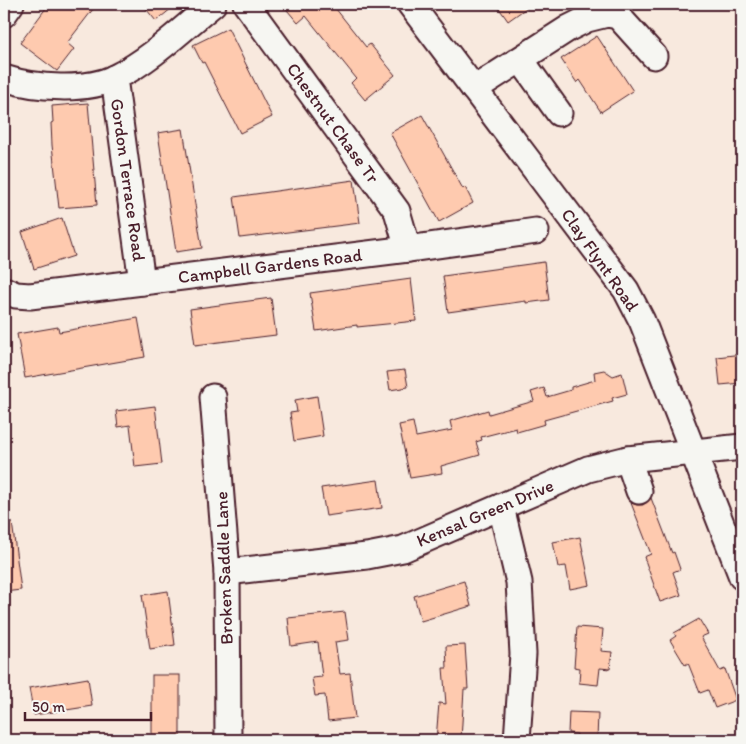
<svg xmlns="http://www.w3.org/2000/svg" width="746" height="744" viewBox="0 0 746 744" font-family="Itim,sans-serif">
<style>
.building{fill:#fecaaf;stroke:#4a1f2b}
.lines{fill:none;stroke-linecap:round;stroke-linejoin:round}
.minor-casing{stroke:#4a1f2b;stroke-width:29}
.minor{stroke:#f6f6f2;stroke-width:25}
.labels{text-anchor:middle;dominant-baseline:central;stroke-width:4;stroke-linejoin:round;paint-order:stroke}
.street-label{font-size:18px;fill:#4a1f2b;stroke:#f6f6f2}
</style>
<rect width="100%" height="100%" fill="#f8e9de"/>
<filter id="ink" filterUnits="userSpaceOnUse"><feTurbulence type="fractalNoise" baseFrequency=".02" numOctaves="2"/><feDisplacementMap in="SourceGraphic" scale="10" xChannelSelector="R" yChannelSelector="G"/><feConvolveMatrix kernelMatrix="1 2 1 2 8 2 1 2 1" color-interpolation-filters="sRGB"/></filter>
<g filter="url(#ink)">
<g class="building">
<path d="M49,4H97L67,43L74,49L57,71L20,43Z"/>
<path d="M142,4H177L156,21Z"/>
<path d="M282,4H332L366,47L370,44L395,75L365,100L351,83L356,78L306,16L298,23Z"/>
<path d="M496,4H532L508,21Z"/>
<path d="M228,28L272,117L240,133L204,62L202,63L193,45Z"/>
<path d="M597,36L633,91L601,112L580,80L577,83L561,59Z"/>
<path d="M88,103L97,205L59,208L52,145L51,123L53,122L52,106Z"/>
<path d="M422,115L463,189L465,187L473,203L439,222L390,133Z"/>
<path d="M183,129L202,248L176,252L158,133Z"/>
<path d="M354,180L360,223L240,238L234,197Z"/>
<path d="M62,218L74,256L34,269L22,232Z"/>
<path d="M544,262L549,300L526,303V301L448,312L443,276Z"/>
<path d="M411,279L416,321L357,327V325L316,331L310,293Z"/>
<path d="M271,298L276,335L195,345L190,309Z"/>
<path d="M138,318L145,357L25,378L17,334L58,327L59,332Z"/>
<path d="M742,354V383L720,385L717,357Z"/>
<path d="M405,370L408,387L390,390L387,372Z"/>
<path d="M604,370L613,376L622,373L627,394L612,398L613,401L544,420L545,424L517,432L516,428L481,437L482,440L476,442L480,455L441,466L442,473L410,478L399,425L413,422L416,437L452,430L450,421L488,410L489,414L534,401L531,392L544,388L547,397L571,390V387L595,380L594,372Z"/>
<path d="M317,396L323,436L294,441L290,413L297,412L295,400Z"/>
<path d="M155,406L162,464L135,467L130,425L118,427L116,411Z"/>
<path d="M378,480L382,508L326,516L321,488Z"/>
<path d="M651,498L672,553L674,552L680,569L673,572L681,595L660,602L644,557L651,554L631,503L637,505H643Z"/>
<path d="M12,522L21,590L4,592V523Z"/>
<path d="M580,537L590,585L570,589L566,566L558,567L553,542Z"/>
<path d="M464,581L471,606L421,621L414,596Z"/>
<path d="M168,591L175,645L150,649L142,595Z"/>
<path d="M345,612L349,640L335,642L340,674L350,673L355,718L328,721L325,695L315,696L312,678L322,677L318,642L291,646L288,618Z"/>
<path d="M699,619L708,634L701,637L720,671L725,669L736,700L715,708L708,690L700,693L688,663L685,665L670,640L676,636L674,633Z"/>
<path d="M577,627L603,629L601,651L612,652L610,669L600,668L598,685L579,683L580,668L574,667Z"/>
<path d="M465,645L468,689H464L461,740H436L439,703L446,704L443,668H447L446,646Z"/>
<rect x="152" y="675" width="28" height="65"/>
<path d="M88,678L92,706L34,715L29,688Z"/>
<path d="M569,712L598,713L597,740H576L577,734L568,733Z"/>
</g>
<g class="lines">
<g class="minor-casing">
<g id="minor">
<path d="M246,4L397,211L408,249"/>
<path d="M410,4L626,290L642,321L742,577"/>
<path d="M4,14L11,4"/>
<path d="M521,60L559,113"/>
<path d="M4,78C34,88 87,92 116,77C152,59 182,29 213,4"/>
<path d="M114,78L142,282"/>
<path d="M474,89L569,28L587,19L607,14L618,16L654,56"/>
<path d="M4,290L16,295L30,296L408,249L536,231"/>
<path d="M213,397L227,572L228,740"/>
<path d="M628,459L639,491"/>
<path d="M501,507L519,582L523,654L517,740"/>
<path d="M227,572L367,556L403,549L588,469L628,459L742,447"/>
</g>
</g>
<use href="#minor" class="minor"/>
</g>
</g>
<g class="labels">
<g class="street-label">
<text transform="translate(333 123) rotate(54)">Chestnut Chase Tr</text>
<text transform="translate(128 180) rotate(82)">Gordon Terrace Road</text>
<text transform="translate(600 260) rotate(55)">Clay Flynt Road</text>
<text transform="translate(270 266) rotate(-7)">Campbell Gardens Road</text>
<text transform="translate(485 513) rotate(-23)">Kensal Green Drive</text>
<text transform="translate(224 568) rotate(-92)">Broken Saddle Lane</text>
</g>
</g>
<rect width="746" height="744" fill="none" stroke="#f6f6f2" stroke-width="20"/>
<rect x="10" y="10" width="726" height="724" fill="none" stroke="#4a1f2b" stroke-width="2" filter="url(#ink)"/>
<path d="M25 712v8h126v-8" fill="none" stroke="#4a1f2b" stroke-width="2.5"/>
<text x="32" y="712" font-size="15" fill="#4a1f2b" stroke="#f6f6f2" stroke-width="4" paint-order="stroke">50 m</text>
</svg>
